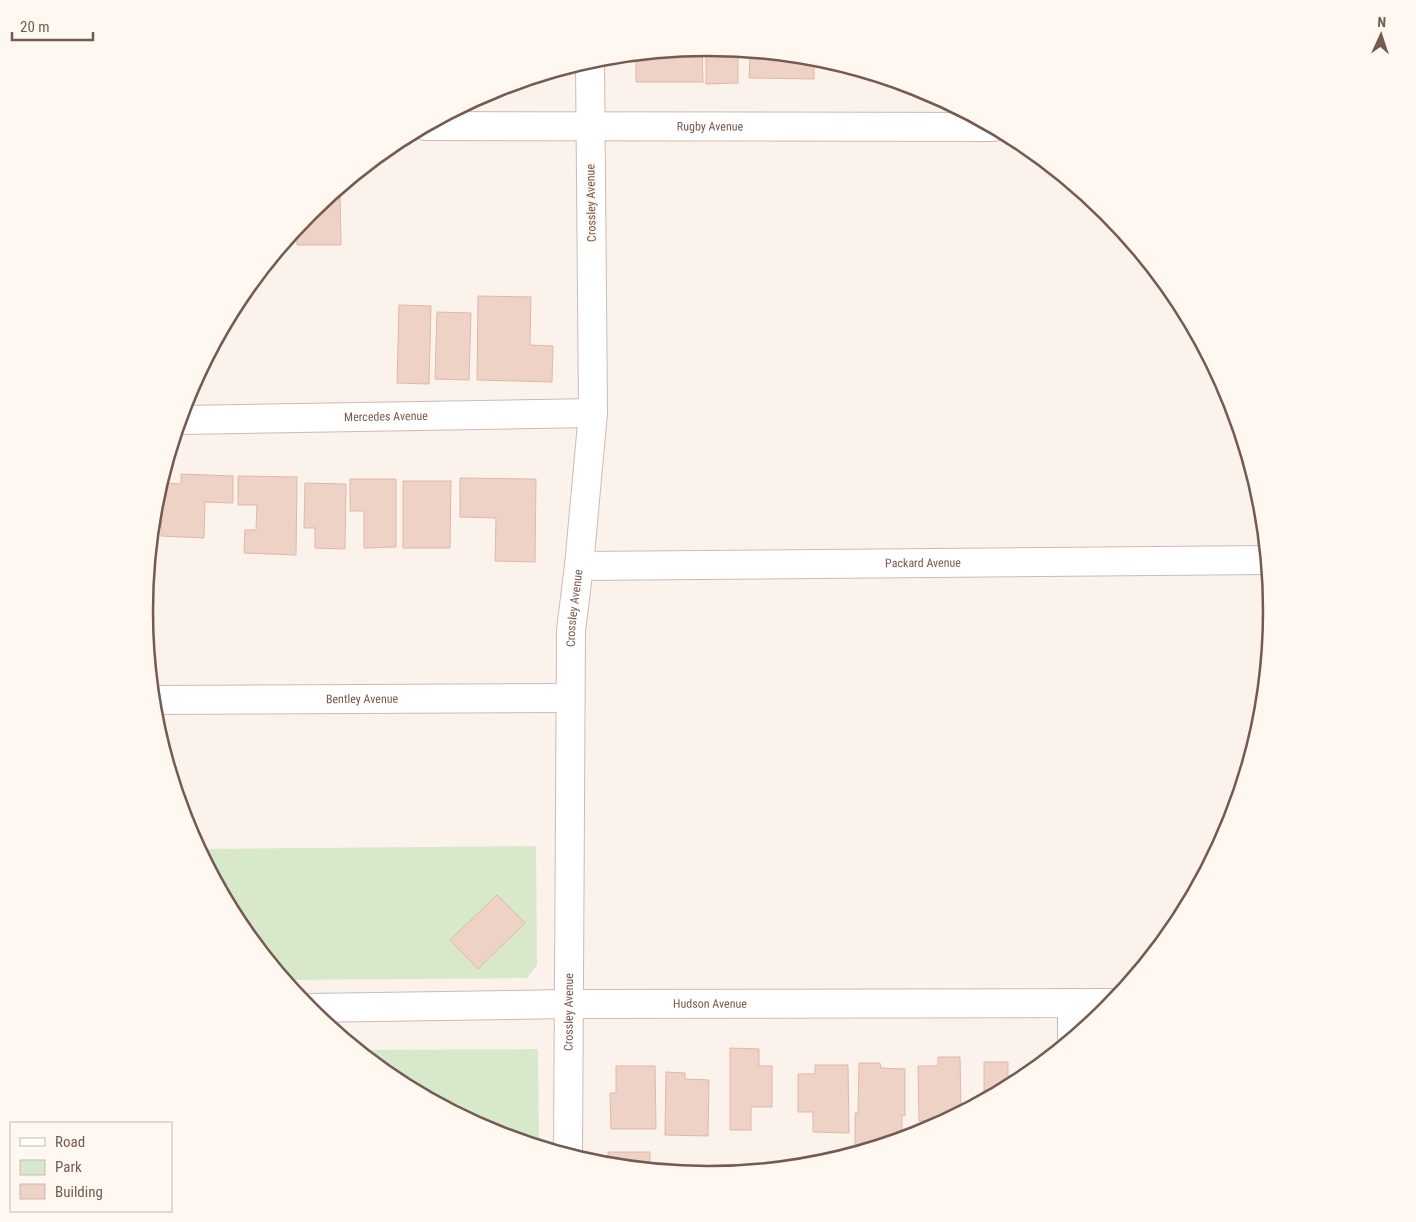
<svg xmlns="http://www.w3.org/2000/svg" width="1416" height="1222" viewBox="0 0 1416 1222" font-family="'Roboto Condensed',sans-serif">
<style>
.green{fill:#d8e8ca}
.building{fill:#eed2c5;stroke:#dfb8a7}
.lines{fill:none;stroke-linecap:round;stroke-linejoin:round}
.minor-casing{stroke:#ccbbb1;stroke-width:30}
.minor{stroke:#fff;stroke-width:28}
.labels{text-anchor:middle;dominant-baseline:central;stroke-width:4.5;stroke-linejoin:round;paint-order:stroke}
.street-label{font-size:12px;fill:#745a50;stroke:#fef8f1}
.rim{fill:none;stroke:#745a50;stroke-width:2.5}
</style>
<rect width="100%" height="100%" fill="#fbf3eb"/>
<g class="green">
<path d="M536,846L537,965L527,978L286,980L239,924L200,849Z"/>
<path d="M538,1049L539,1146L492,1131L395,1079L359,1050Z"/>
</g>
<g class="building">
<path d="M702,48L703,82H636V55Z"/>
<path d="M706,48L738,50V83L706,84Z"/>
<path d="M750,52L814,58V79L749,78Z"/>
<path d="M340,188L341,245H297V228L310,212Z"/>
<path d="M478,296L531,297L530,345L553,346L552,382L477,380Z"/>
<path d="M399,305L431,306L429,384L397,383Z"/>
<path d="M437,312L471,313L469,380L435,379Z"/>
<path d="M181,474L233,476V503L205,502L204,538L161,536L163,483L181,484Z"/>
<path d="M238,476L297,477L296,555L244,553L245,530H256L257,505H238Z"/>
<path d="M460,478L536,479L535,562L495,561L496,518L460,517Z"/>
<path d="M350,479H396V547L364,548V511H350Z"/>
<path d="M403,481H451L450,548H403Z"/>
<path d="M305,483L346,484L345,549L315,548V528H304Z"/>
<path d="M497,895L525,923L478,969L450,940Z"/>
<path d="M730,1048L759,1049V1066H772V1107H751V1130H730Z"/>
<path d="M938,1057H960L961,1112L943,1121H919L918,1066H938Z"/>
<path d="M984,1062H1008V1076H1026L984,1099Z"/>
<path d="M859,1063H880L881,1068L905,1069V1116L902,1115V1138L855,1152V1113H858Z"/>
<path d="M815,1065H848L849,1133L813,1132V1112H798V1074H815Z"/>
<path d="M616,1066H655L656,1129H611L610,1093H616Z"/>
<path d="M666,1072L685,1073V1079L709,1080L708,1136L665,1135Z"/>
<path d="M608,1152H650V1169L608,1165Z"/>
</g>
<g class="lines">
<g class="minor-casing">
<g id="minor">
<path id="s1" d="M426,126L993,127"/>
<path id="s2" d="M180,420L593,413"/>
<path id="s3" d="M579,566L1266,560"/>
<path id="s4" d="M153,700L570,698"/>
<path d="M1072,1003V1037"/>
<path id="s5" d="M308,1008L568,1004L1112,1003"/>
<path id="s6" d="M568,1154L571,630L579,566L593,413L590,61"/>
</g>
</g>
<use href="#minor" class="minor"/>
</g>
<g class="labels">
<g class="street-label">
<text stroke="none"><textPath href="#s1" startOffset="284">Rugby Avenue</textPath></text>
<text transform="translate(591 203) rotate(-91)">Crossley Avenue</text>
<text stroke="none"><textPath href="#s2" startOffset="206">Mercedes Avenue</textPath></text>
<text stroke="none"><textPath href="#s3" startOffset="344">Packard Avenue</textPath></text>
<text stroke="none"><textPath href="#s6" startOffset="546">Crossley Avenue</textPath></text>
<text stroke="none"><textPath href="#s4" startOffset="209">Bentley Avenue</textPath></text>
<text stroke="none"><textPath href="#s5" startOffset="402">Hudson Avenue</textPath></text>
<text stroke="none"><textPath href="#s6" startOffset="142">Crossley Avenue</textPath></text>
</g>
</g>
<path d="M0 0H1416V1222H0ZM153 611a555 555 0 1 1 1110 0a555 555 0 1 1-1110 0Z" fill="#fef8f1" fill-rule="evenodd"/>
<path class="rim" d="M153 611a555 555 0 1 1 1110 0a555 555 0 1 1-1110 0Z"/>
<rect x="10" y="1122" width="162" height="90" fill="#fef8f1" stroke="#c7b9b1"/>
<rect x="20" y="1138" width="25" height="8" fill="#ffffff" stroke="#c7b9b1"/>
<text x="55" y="1147" font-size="15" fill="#745a50">Road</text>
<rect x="20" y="1160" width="25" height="15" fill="#d8e8ca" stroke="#c7b9b1"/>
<text x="55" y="1172" font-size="15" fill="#745a50">Park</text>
<rect x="20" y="1184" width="25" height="15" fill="#eed2c5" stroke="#c7b9b1"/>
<text x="55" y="1197" font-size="15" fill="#745a50">Building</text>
<g transform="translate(1381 35) rotate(3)" stroke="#fef8f1" stroke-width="4" paint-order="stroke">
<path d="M0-4L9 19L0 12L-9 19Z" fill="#745a50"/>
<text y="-8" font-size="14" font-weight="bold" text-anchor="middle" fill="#745a50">N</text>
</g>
<path d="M12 32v8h81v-8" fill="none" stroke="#745a50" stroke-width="2.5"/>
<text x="20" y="32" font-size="15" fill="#745a50" stroke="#fef8f1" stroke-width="4" paint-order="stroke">20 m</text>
</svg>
